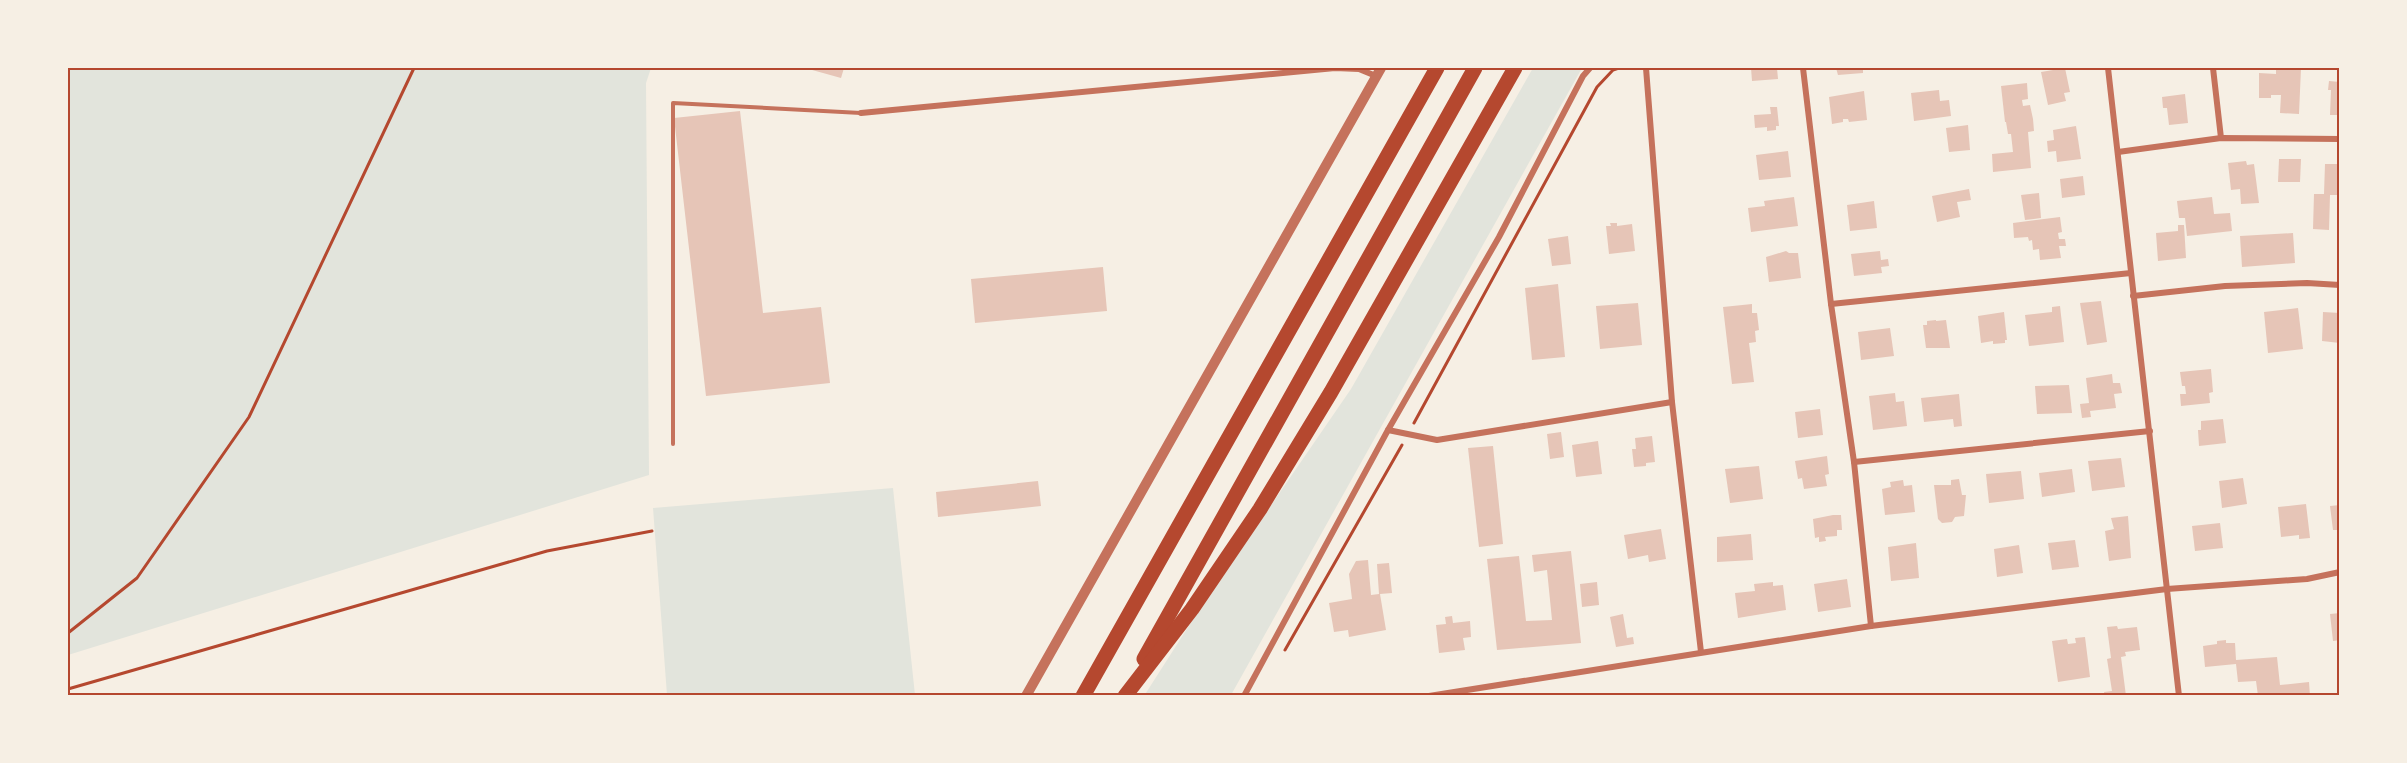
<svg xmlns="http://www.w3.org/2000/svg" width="2407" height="763" viewBox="0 0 2407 763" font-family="Helvetica,sans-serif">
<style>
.green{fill:#e2e4dc}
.building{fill:#e6c5b7}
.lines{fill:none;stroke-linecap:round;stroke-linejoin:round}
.path{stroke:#b5482f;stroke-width:3}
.service{stroke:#c5725c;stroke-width:4}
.minor{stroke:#c5725c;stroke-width:6}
.tertiary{stroke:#c5725c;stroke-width:10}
.motorway{stroke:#b5482f;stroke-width:15}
.neatline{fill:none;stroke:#b5482f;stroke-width:2}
</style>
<rect width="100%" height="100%" fill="#f6efe4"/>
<g class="green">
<path d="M68,68H651L646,83L649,475L68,655Z"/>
<path d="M1533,68H1582L1231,695L1144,696L1199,610L1351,389Z"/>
<path d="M893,488L915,695H667L653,508Z"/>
</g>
<g class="building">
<path d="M805,68H844L841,78Z"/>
<path d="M1751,68H1777L1778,79L1752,81Z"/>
<path d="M1836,68H1863V73L1838,75Z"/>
<path d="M2065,68L2070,92L2064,93L2066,101L2048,105L2041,72Z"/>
<path d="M2276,68H2301L2299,114L2280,113L2281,95H2271V98H2259V73L2276,74Z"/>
<path d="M2329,81L2340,82V115H2330L2331,90H2328Z"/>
<path d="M2027,83L2028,99L2022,100L2023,106L2030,105L2033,119L2034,131L2028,132L2031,168L1993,172L1992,154L2013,152L2011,134H2008L2006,122H2005L2001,86Z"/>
<path d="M1939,90L1940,101L1949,100L1951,116L1914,121L1911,93Z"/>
<path d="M1864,91L1867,120L1849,122L1848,119H1843V122L1832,124L1829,97Z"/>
<path d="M2185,94L2188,123L2169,125L2167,108H2163L2162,97Z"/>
<path d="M1770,107H1777L1779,126H1776V130L1767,131V127L1755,128L1754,115L1771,114Z"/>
<path d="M740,111L763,313L821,307L830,383L706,396L674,118Z"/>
<path d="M1968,125L1970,150L1949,152L1946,128Z"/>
<path d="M2076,126L2081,159L2057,162L2056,151L2048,152L2047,141L2054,140L2053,130Z"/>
<path d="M1788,151L1791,177L1759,180L1756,155Z"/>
<path d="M2279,159H2301L2300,182H2278Z"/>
<path d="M2246,161L2247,165L2254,164L2259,203L2241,204L2240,189L2231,190L2228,163Z"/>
<path d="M2325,164H2340V195H2330L2329,230L2313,229L2314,194H2324Z"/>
<path d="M2083,176L2085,195L2062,198L2060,179Z"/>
<path d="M1969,189L1971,200L1957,202L1960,217L1937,222L1932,196Z"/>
<path d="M2039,193L2041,218L2025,220L2021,195Z"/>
<path d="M1794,197L1798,226L1751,232L1748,208L1765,206L1764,201Z"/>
<path d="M2212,197L2214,214L2230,213L2232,231L2187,236L2185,218H2179L2177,201Z"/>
<path d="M1874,201L1877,228L1850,231L1847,205Z"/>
<path d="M2060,217L2062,232L2058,233L2059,239H2065L2066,246H2059L2061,258L2040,260L2039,249L2033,250L2032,240L2029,241L2028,237L2014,238L2013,223Z"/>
<path d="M1610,223H1617V226L1632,224L1635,251L1609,254L1606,226H1611Z"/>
<path d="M2178,225H2184L2186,258L2158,261L2156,233L2178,231Z"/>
<path d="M2293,233L2295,263L2242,267L2240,236Z"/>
<path d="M1568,236L1571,264L1552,266L1548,239Z"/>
<path d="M1786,251L1789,253H1798L1801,278L1769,282L1766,257Z"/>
<path d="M1880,251L1881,260L1888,259L1889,266L1881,267L1882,273L1854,276L1851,254Z"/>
<path d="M1103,267L1107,311L975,323L971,279Z"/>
<path d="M1558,284L1565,357L1532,360L1525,288Z"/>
<path d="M2101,301L2107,342L2087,345L2080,303Z"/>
<path d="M1638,303L1642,345L1600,349L1596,306Z"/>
<path d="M1752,304V313H1757L1759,330L1755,331L1756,342L1749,343L1754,382L1732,384L1723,307Z"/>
<path d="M2060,306L2064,342L2029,346L2025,315L2052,312V307Z"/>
<path d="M2298,308L2303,349L2268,353L2264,312Z"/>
<path d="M2004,312L2007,340H2005V343L1993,344V341L1981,343L1978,316Z"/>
<path d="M2323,312L2340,313V343L2322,341Z"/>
<path d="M1936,320V321L1946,320L1950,348H1926L1923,325H1927V321Z"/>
<path d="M1890,328L1894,356L1861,360L1858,332Z"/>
<path d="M2211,369L2213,392L2209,393L2210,403L2181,406L2180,394H2186L2185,386H2182L2180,372Z"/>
<path d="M2112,374L2113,383H2120L2122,393L2114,394L2116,408L2090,411L2091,417L2082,418L2080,404L2089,403L2086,378Z"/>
<path d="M2069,385L2072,413L2037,414L2035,386Z"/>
<path d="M1895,393L1896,402L1904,401L1907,426L1873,430L1869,396Z"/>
<path d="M1959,394L1962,426L1954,427L1953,419L1924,422L1921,398Z"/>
<path d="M1820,409L1823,435L1798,438L1795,412Z"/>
<path d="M2223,419L2226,443L2199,446L2198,430H2201V421Z"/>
<path d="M1561,432L1564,457L1550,459L1547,434Z"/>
<path d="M1652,436L1655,462L1646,463V466L1634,467L1632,449H1636L1635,438Z"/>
<path d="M1598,441L1602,474L1576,477L1572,445Z"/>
<path d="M1493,446L1503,544L1479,547L1468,448Z"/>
<path d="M1827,456L1829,474L1825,475L1827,486L1804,489L1802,478L1798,479L1795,461Z"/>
<path d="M2121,458L2125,487L2092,491L2088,461Z"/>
<path d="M1759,466L1763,499L1730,503L1725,469Z"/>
<path d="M2072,469L2075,492L2042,497L2039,473Z"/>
<path d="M2021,471L2024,499L1989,503L1986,474Z"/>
<path d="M2243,478L2247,504L2222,508L2219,481Z"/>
<path d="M1959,479L1962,495H1966L1964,516L1955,517L1952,522L1942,523L1938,519L1934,485H1951V480Z"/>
<path d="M1903,480L1904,486L1912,485L1915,512L1885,515L1882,489L1891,487L1890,482Z"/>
<path d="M1038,481L1041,506L938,517L936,492Z"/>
<path d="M2306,504L2310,538L2299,539V535L2281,537L2278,507Z"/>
<path d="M2340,505V530H2333L2330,506Z"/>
<path d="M1833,515H1841L1842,530H1837V536L1825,537L1826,541L1819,542V537L1815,538L1813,519Z"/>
<path d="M2128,516L2131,558L2109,561L2105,531L2114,529L2111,518Z"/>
<path d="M2220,523L2223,548L2195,551L2192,526Z"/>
<path d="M1661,529L1666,559L1649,562L1648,555L1628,559L1624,535Z"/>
<path d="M1751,534L1753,560L1717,562V537Z"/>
<path d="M2075,540L2079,567L2052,570L2048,543Z"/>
<path d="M1916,543L1919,578L1891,581L1888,547Z"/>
<path d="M2019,545L2023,573L1997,577L1994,549Z"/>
<path d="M1571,551L1581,643L1497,650L1487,559L1519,556L1526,621L1552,620L1547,570L1534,572L1532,555Z"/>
<path d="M1368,560L1371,595L1379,594L1377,564L1389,563L1392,593L1380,594L1386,630L1349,637L1348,630L1334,632L1329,603L1352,599L1349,574L1356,561Z"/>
<path d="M1847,579L1851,607L1818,612L1814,584Z"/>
<path d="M1597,582L1599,605L1582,607L1580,584Z"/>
<path d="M1773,582V586L1783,585L1786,610L1738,618L1735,593L1755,591L1754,584Z"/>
<path d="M2340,613V640L2333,641L2330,614Z"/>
<path d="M1623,614L1627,638L1633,637L1634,644L1616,647L1610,617Z"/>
<path d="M1452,616L1453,623L1470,621L1471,637L1463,638L1465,650L1439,653L1436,625L1446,624L1445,617Z"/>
<path d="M2117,626L2118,629L2137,627L2140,650L2125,652L2126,656L2121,657L2126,696H2105L2104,692L2112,691L2107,659L2111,658L2107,627Z"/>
<path d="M2085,637L2090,677L2058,682L2052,641L2067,639L2068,644L2076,643L2075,638Z"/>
<path d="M2226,640V643H2235L2236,660L2277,657L2280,685L2309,682L2310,696H2258L2256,681L2238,682L2236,664L2205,667L2203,646L2217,644V641Z"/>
</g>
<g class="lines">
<g class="path">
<path d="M1414,423L1597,87L1613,70L1619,68"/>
<path d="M68,633L137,578L249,417L414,68"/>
<path d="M1285,650L1402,445"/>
<path d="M68,689L547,551L652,531"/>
</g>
<path class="service" d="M673,444V103L861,113"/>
<g class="minor">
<path d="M1646,68L1672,402L1701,652"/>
<path d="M1803,68L1831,304L1854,462L1871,626"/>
<path d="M2108,68L2179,696"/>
<path d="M2213,68L2221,138"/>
<path d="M861,113L1335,68L1359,69L1376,76"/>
<path d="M2118,152L2221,138L2340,139"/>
<path d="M2133,296L2225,286L2307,283L2340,285"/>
<path d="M1831,304L2131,273"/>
<path d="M1388,430L1437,440L1672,402"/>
<path d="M1854,462L2150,431"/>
<path d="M1244,696L1388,430L1499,237L1583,76L1590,68"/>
<path d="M1429,696L1871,626L2167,589L2307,579L2340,572"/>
</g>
<path class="tertiary" d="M1026,696L1381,68"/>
<g class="motorway">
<path d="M1144,659L1475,68"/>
<path d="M1083,696L1437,68"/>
<path d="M1125,696L1192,609L1260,509L1331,392L1515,68"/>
</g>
</g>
<rect width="2407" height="763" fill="none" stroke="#f6efe4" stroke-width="138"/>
<rect x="69" y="69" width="2269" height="625" class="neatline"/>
</svg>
